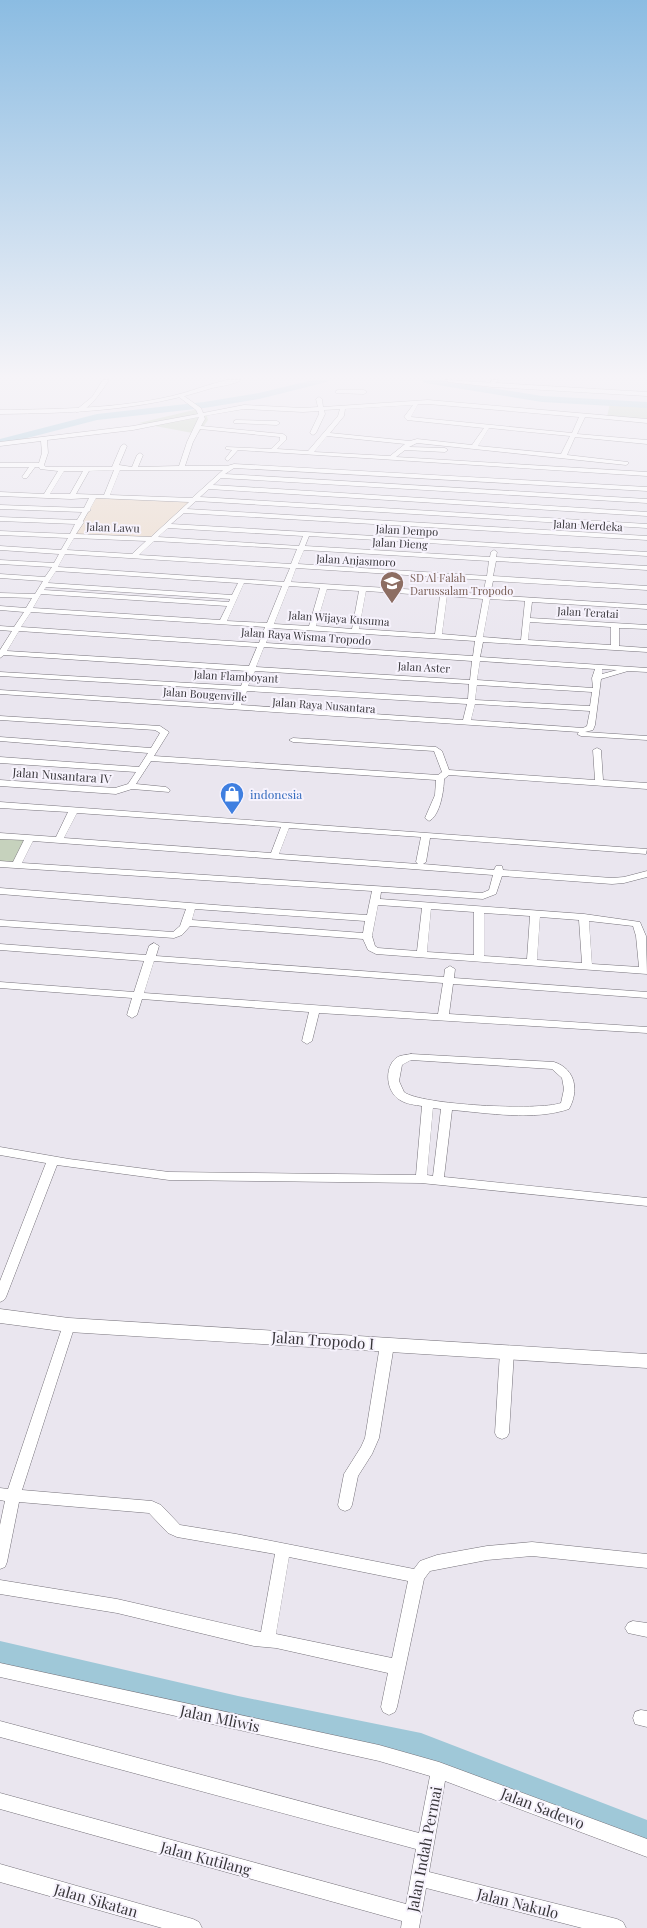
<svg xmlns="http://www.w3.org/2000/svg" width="647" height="1928" viewBox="0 0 647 1928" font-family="'Playfair Display',serif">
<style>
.education{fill:#ecdbca}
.green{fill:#c6d2bd}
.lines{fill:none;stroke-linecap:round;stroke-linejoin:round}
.river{fill:#9fc8d8;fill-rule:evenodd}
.street-casing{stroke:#76727a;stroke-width:1}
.secondary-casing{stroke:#76727a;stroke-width:1}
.street{fill:#fff;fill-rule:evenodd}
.secondary{fill:#fff;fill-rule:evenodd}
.labels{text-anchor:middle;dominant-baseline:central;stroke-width:4;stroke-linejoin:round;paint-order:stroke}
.far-street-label{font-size:11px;fill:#38363a;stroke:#f7f3fd}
.far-education-label{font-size:11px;fill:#785e54;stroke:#f7f3fd;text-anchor:start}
.street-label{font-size:12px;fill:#38363a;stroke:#f7f3fd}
.shop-label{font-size:12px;fill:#366cbe;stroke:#f7f3fd;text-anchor:start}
.near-street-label{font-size:15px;fill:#38363a;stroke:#f7f3fd}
</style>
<rect width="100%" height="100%" fill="#eae6ef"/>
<path class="education" d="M95,498L195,501L151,539L74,536Z"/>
<g class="green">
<path d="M610,403L647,404V421L607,417Z"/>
<path d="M198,409L206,413L208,420L198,434L139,423Z"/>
<path d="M0,836L30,838L16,865L0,864Z"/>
</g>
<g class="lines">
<g class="river">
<path d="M313,380H329L327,382L259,399L204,408L97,420L0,445V439L97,414L204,402L259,393Z"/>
<path d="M421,380H441L542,396L647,402V408L542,402L425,383Z"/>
<path d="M0,1641L238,1696L421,1733L647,1820V1850L421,1761L238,1724L0,1667Z"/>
</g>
<g class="street-casing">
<g id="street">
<path d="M103,380H109C102,390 89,412 76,412V410L92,397Z"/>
<path d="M492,380H498L492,387L489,385Z"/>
<path d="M338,390H364L367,392L364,394L336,393V391Z"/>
<path d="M181,394L201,408L203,413L244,405L303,408L318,407L316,399L319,397L322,399L323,407L428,400L647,419V423L585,417L577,434L647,440V444L575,437L567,455L628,462V464L626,465L417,443L409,447L445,448L448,450L445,452L405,450L396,457L647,472V476L238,450L228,461L225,459L232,450L226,449V447L271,449L280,440V437L200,429L193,442L185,466H227L234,464L647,487V491L234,468L225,474L647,499V503L221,478L213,485L647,512V516L209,489L200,497L647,524V528L196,501L187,509L647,536V540L184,513L171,524L647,552V556L309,536L305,546L490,557L491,552L494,550L497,552L496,557L647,566V570L496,561L493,576L647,586V590L493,581L490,595L647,605V609L532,602L530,618L647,625V629L619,628V646L647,648V652L483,642L480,657L647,668V672L628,671L601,679L595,725L593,730L585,732L647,736V740L581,736L577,734L579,732L0,694V690L233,705L239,690L0,676V672L241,686L247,671L4,655L0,658V650L12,631L0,630V626L14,627L24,612L0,610V606L26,608L32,598L0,597V593L35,594L43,581L0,578V574L45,577L52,567L0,564V560L54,563L59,554L0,550V546L61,550L68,538L0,535V531L70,534L75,524L0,521V517L77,520L82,512L0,509V505L84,508L89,498L71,499L0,496V492L44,494L58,471L40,469L39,467H35L27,478H23L22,477L29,467H0V463H39L42,453L41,441L0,446V442L133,426L198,414L196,410L179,397L178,396ZM418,404H428L579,417L572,433L411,417ZM413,405L404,417L407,420L484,428L472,445L417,439L410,441L330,433L344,416L345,409ZM244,409L303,412L319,411V414L310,433L313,435L316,433L325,414L324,410L340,409L338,416L308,451L277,449L286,440V436L283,434L201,426L205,419L204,416ZM199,417L187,442L179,466L138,467L143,455L140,453L137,455L132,467L119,465L127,446L124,444L121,446L112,467H46L44,465L48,453L47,440L133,430ZM489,428L570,436L561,454L478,446ZM327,436L405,444L390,456L314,452ZM114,470L104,495L76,494L89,471ZM120,470H223L192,498L110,495ZM64,471H83L70,494H50ZM96,498L189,502L151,537L76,534L84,522L83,521L88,512L91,510L90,509ZM168,528L303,536L299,546L158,537ZM74,538L146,541L132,554L67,550ZM154,541L297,549L291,564L139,555ZM304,550L489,561L487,576L298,564ZM65,554L290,568L284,582L58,567ZM296,568L486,580L483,594L291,582ZM56,571L238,583L232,595L48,583ZM244,583L282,586L267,623L227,621ZM289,586L320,588L309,626L274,624ZM46,587L230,599L229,602L44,590ZM327,589L359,591L352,629L316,626ZM366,591L440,596L435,634L359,629ZM41,594L227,606L220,620L33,608ZM447,596L483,599L476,637L442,634ZM490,599L525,601L521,640L483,637ZM31,612L265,627L259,643L21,627ZM530,622L611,627V645L528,640ZM272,628L475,641L473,656L266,643ZM19,631L257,647L249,666L7,651ZM264,647L472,661L470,680L256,667ZM480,661L595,669L592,678L593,688L477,680ZM602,669L617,670L602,674ZM255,671L469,684L468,699L248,686ZM477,685L592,692L590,706L475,700ZM247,691L467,704L463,720L241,705ZM475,704L590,711L587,726L583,728L471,720Z"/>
<path d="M236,420L277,421L280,423L277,425L234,423V421Z"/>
<path d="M0,716L160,726L169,732L154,756L438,775L442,772L434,751L293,742L289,740L293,738L436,747L442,751L449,770L595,780L593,750L597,748L601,750L603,780L647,783V789L449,775L444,779C444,790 440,816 429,821L425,818L435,795L436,780L151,761L136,784L166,787L170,790L169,792L132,789L116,794L0,786V780L115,788L128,784L136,772L0,763V757L139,767L148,753L0,741V737L151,748L160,733L155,730L0,720Z"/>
<path d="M0,802L647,849L646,854L430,838L426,862L423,864L494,870L496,866H502L503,870L612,878L624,877L647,871V877L624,883L612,884L502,876L496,894L483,899L381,892L380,899L584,914L640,922L646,936L647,974L376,954L368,950L363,939L190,926L182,935L174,938L0,926V920L173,932L180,926L186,909L0,894V888L228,906L367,915L372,891L0,867V861L13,862L24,840L0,839V833L56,837L68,812L0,808ZM77,813L281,827L271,853L64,838ZM289,828L421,837L416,862L418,864L279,854ZM33,841L493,875L489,890L482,893L22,863ZM378,905L422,908L417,951L378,948L375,946L372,936ZM195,909L365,921L363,933L192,920ZM431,909L474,912V955L427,952ZM484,913L530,916L527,959L484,956ZM540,917L579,920L582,963L537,960ZM589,921L633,926L636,936L639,967L592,964Z"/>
<path d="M154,943L159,946L156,956L444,977L445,969L450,966L455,969L454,978L647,992V998L453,984L449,1014L647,1027V1033L319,1013L312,1041L307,1044L302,1041L309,1012L142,999L137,1015L132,1018L127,1015L132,998L0,988V982L134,992L144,961L0,950V944L146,955L149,946ZM154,961L443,983L438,1014L144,993Z"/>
<path d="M411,1054L554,1062C576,1069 579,1091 569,1109C534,1121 488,1113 452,1110L444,1177L647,1198V1206L421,1183L169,1180L57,1165L6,1297L4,1300L0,1302V1281L46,1163L0,1155V1147L69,1159L169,1172L416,1175L422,1106C415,1105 406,1104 400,1100C386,1092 384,1068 396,1058C400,1055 406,1055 411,1054ZM411,1060L552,1069L562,1078L564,1089L561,1103C539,1111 420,1105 404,1092L399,1081L402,1065ZM433,1108L441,1109L433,1176L427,1175Z"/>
<path d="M69,1320L74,1321L75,1325L22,1490L152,1501L161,1505L180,1525L236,1534L414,1569L420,1561L437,1555L487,1546L532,1542L647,1554V1568L532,1556L487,1560L430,1571L424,1579L397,1707L395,1712L389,1715L383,1712L381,1707L388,1673L276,1648L254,1646L117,1613L0,1594V1580L117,1599L261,1632L275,1554L177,1537L168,1533L149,1513L19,1502L7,1562L5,1567L0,1569V1525L5,1501L0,1500V1488L8,1489L63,1325L64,1321ZM289,1557L408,1581L392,1658L276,1634Z"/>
<path d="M387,1340L392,1341L394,1345L379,1438L372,1454L358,1476L352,1505L350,1509L345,1511L340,1509L338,1505L344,1474L361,1447L365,1438L380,1345L382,1341Z"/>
<path d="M507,1347L512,1348L514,1352L509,1433L507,1437L502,1439L497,1437L495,1433L500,1352L502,1348Z"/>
<path d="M633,1621L647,1623V1637L628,1633L625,1628L628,1623Z"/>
<path d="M0,1663L379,1745L439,1762L647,1839V1857L445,1781L429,1872L617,1919L623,1922L626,1928H582L426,1888L419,1928H401L402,1921L0,1809V1793L406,1904L416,1849L0,1737V1721L419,1833L430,1776L379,1761L0,1677Z"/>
<path d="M641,1710L647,1711V1727L635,1724L633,1718L635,1712Z"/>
<path d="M0,1864L193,1919L199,1922L202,1928H162L0,1882Z"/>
</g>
</g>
<g class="secondary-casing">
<g id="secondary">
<path d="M227,380H241C233,385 221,386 212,388C141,411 74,413 0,414V410C57,409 116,409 172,396C190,392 208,384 227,380Z"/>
<path d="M446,380L647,392V396L492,387L449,382Z"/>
<path d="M0,1309L69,1318L647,1354V1368L69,1332L0,1323Z"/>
</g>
</g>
<use href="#street" class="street"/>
<use href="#secondary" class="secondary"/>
</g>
<linearGradient id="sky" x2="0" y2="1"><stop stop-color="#8bbce2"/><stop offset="0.58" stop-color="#f6f4f8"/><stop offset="1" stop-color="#f6f4f8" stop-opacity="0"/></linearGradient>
<rect width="647" height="650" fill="url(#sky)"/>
<defs>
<g id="school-pin" transform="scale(1.25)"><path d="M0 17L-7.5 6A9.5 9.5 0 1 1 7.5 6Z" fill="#8d6e63" stroke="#f7f3fd"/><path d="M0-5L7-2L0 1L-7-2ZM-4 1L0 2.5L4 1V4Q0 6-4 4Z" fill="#fff"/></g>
<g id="shop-pin" transform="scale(1.25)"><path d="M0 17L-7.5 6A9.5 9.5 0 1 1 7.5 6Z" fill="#3f7fe0" stroke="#f7f3fd"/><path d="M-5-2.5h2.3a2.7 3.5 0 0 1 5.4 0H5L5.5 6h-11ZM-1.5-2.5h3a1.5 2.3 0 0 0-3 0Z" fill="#fff"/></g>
</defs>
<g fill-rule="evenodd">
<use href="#school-pin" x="392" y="583"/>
<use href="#shop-pin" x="232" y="794"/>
</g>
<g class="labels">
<g class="far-street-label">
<text transform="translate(588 525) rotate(3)">Jalan Merdeka</text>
<text transform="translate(113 527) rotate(2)">Jalan Lawu</text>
<text transform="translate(407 530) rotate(3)">Jalan Dempo</text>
<text transform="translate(400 543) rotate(3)">Jalan Dieng</text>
<text transform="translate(356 560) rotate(3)">Jalan Anjasmoro</text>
<text transform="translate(588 612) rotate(3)">Jalan Teratai</text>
<text transform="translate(339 618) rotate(4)">Jalan Wijaya Kusuma</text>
<text transform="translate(306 636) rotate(4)">Jalan Raya Wisma Tropodo</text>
<text transform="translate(424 667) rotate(3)">Jalan Aster</text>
<text transform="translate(236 676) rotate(3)">Jalan Flamboyant</text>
<text transform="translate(205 694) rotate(4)">Jalan Bougenville</text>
<text transform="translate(324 705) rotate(4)">Jalan Raya Nusantara</text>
</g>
<g class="far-education-label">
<text x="410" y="577">SD Al Falah<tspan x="410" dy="13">Darussalam Tropodo</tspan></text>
</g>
<g class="street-label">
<text transform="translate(62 775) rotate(4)">Jalan Nusantara IV</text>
</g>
<g class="shop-label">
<text x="250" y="794">indonesia</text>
</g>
<g class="near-street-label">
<text transform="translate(323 1340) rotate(4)">Jalan Tropodo I</text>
<text transform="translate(220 1718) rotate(12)">Jalan Mliwis</text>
<text transform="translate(543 1808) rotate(21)">Jalan Sadewo</text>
<text transform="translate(424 1849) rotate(-79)">Jalan Indah Permai</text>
<text transform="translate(206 1858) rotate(15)">Jalan Kutilang</text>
<text transform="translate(96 1900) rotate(16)">Jalan Sikatan</text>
<text transform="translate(518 1903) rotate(14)">Jalan Nakulo</text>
</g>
</g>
</svg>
